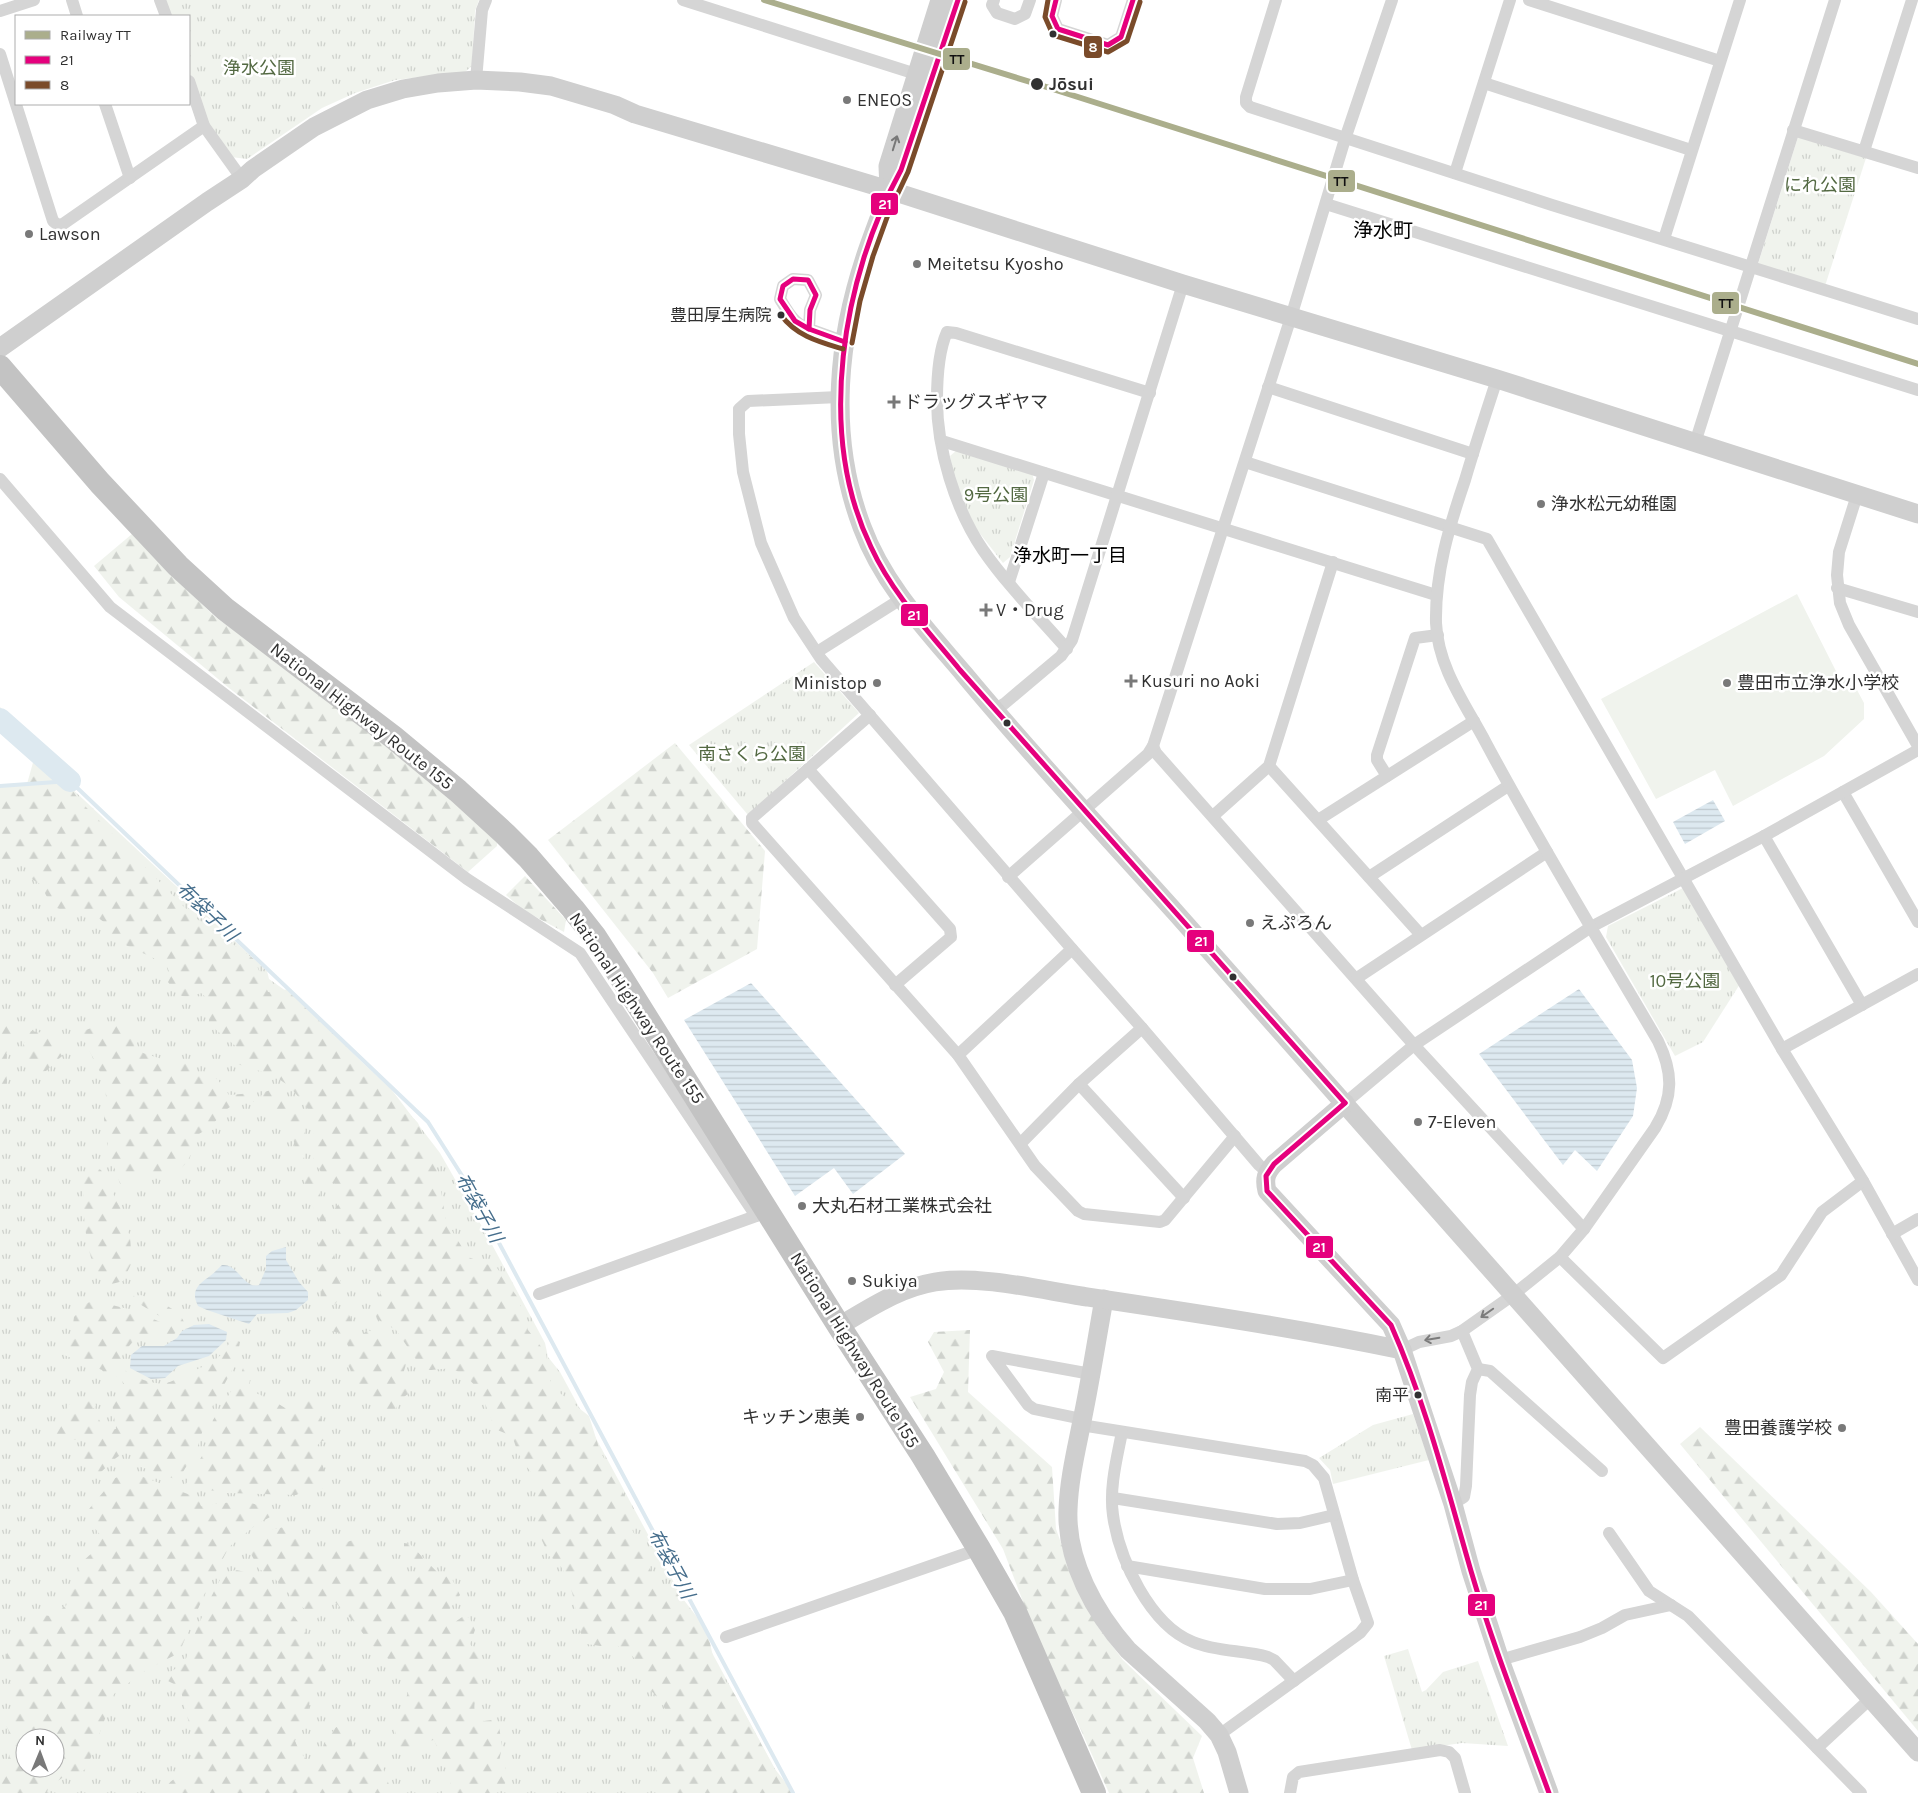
<svg xmlns="http://www.w3.org/2000/svg" width="1918" height="1793" viewBox="0 0 1918 1793" font-family="Karla,'Noto Sans JP',sans-serif">
<style>
.grass{fill:url(#grass-tufts);fill-rule:evenodd}
.forest{fill:url(#forest-firs);fill-rule:evenodd}
.pitch{fill:#f0f3ed}
.water{fill:url(#water-rules)}
.lines{fill:none;stroke-linecap:round;stroke-linejoin:round}
.stream{stroke:#dde9f0;stroke-width:4}
.river{stroke:#dde9f0;stroke-width:22}
.street{stroke:#d5d5d5;stroke-width:12}
.secondary{stroke:#cfcfcf;stroke-width:19}
.highway{stroke:#c3c3c3;stroke-width:24}
.bus-1-casing{stroke:#fff;stroke-width:9}
.bus-2-casing{stroke:#fff;stroke-width:9}
.bus-1{stroke:#e5007d;stroke-width:5}
.bus-2{stroke:#7a4b2a;stroke-width:5}
.rail-1-casing{stroke:#fff;stroke-width:10}
.rail-1{stroke:#abae8c;stroke-width:6}
.oneway{stroke:#787878}
.oneway2{stroke:#7b7b7b}
.bus-dot{fill:#313131;stroke:#fff;stroke-width:2}
.poi-dot{fill:#797979;stroke:#fff;stroke-width:2}
.labels{text-anchor:middle;dominant-baseline:central;stroke-width:5;stroke-linejoin:round;paint-order:stroke}
.bus-label{font-size:17px;fill:#313131;stroke:#fff;text-anchor:end}
.park-label{font-size:18px;fill:#536942;stroke:#fff}
.stop-label{font-size:18px;font-weight:bold;fill:#313131;stroke:#fff;text-anchor:start}
.poi-label{font-size:18px;fill:#313131;stroke:#fff;text-anchor:start}
.street-label{font-size:18px;fill:#313131;stroke:#fff}
.neighbourhood-label{font-size:19px;fill:#000;stroke:#fff}
.water-label{font-size:19px;font-style:italic;fill:#466e8c;stroke:#fff}
.quarter-label{font-size:20px;fill:#000;stroke:#fff}
.line-badge{stroke:#fff;stroke-width:2}
.badge-label{font-size:14px;text-anchor:middle;font-weight:bold;fill:#fff}
.pale-badge-label{font-size:14px;text-anchor:middle;font-weight:bold;fill:#111}
</style>
<defs>
<pattern id="grass-tufts" width="24" height="20" patternUnits="userSpaceOnUse" patternTransform="scale(1.25)"><rect width="24" height="20" fill="#f0f3ed"/><path d="M3 7l-1-3M5 7V3M7 7l1-3M15 17l-1-3M17 17v-4M19 17l1-3" fill="none" stroke="#ced1cc"/></pattern>
<pattern id="forest-firs" width="22" height="20" patternUnits="userSpaceOnUse" patternTransform="scale(1.25)"><rect width="22" height="20" fill="#f0f3ed"/><path d="M5 1l3.5 6h-7zM16 11l3.5 6h-7z" fill="#ced1cc"/></pattern>
<pattern id="water-rules" width="6" height="5" patternUnits="userSpaceOnUse" patternTransform="scale(1.25)"><rect width="6" height="5" fill="#dde9f0"/><path d="M0 2.5h6" fill="none" stroke="#bec8ce"/></pattern>
</defs>
<rect width="100%" height="100%" fill="#fff"/>
<g class="grass">
<path d="M164,0H479L475,11L472,66L465,72L395,80L355,93L322,108L247,159L231,157L206,121L189,72V16H170Z"/>
<path d="M1798,137L1866,158L1825,286L1758,264Z"/>
<path d="M957,450L1032,473L1034,480L1010,557L1003,563L974,526L955,480L950,456Z"/>
<path d="M814,662L859,713L748,815L689,745Z"/>
<path d="M68,785L267,971L269,979L286,991L391,1089L440,1153L489,1239L545,1343L548,1357L560,1372L788,1793H0V792ZM25,1738H55V1768H25Z"/>
<path d="M1683,888L1740,984L1703,1042L1675,1056L1606,937L1608,926Z"/>
<path d="M1413,1414L1429,1460L1333,1484L1330,1470L1319,1458L1373,1425Z"/>
<path d="M1408,1649L1422,1692L1426,1690L1443,1672L1478,1661L1508,1746L1462,1743L1412,1750L1384,1656Z"/>
</g>
<g class="forest">
<path d="M132,534L214,616L354,717L497,837V846L468,872L229,688L119,597L94,566Z"/>
<path d="M0,707L50,757L79,800L194,917L254,959L268,992L290,989L341,1040L418,1123L438,1172L446,1221L468,1257L497,1268L518,1298L528,1330L546,1353L551,1386L589,1416L600,1451L628,1502L631,1527L656,1582L680,1595L707,1630L715,1665L735,1695L774,1768L794,1793H664L656,1773L655,1758C687,1736 667,1704 644,1684L647,1669L639,1664L628,1651L616,1645L600,1646L587,1644L580,1632L573,1596L568,1579L559,1563L549,1556L535,1525L538,1513L533,1500C546,1479 530,1475 521,1458C517,1452 515,1443 512,1436L495,1429C487,1408 478,1378 454,1370C447,1367 435,1370 427,1370L417,1361L396,1330L377,1319L374,1310L382,1288L374,1269C340,1252 342,1245 334,1210L344,1197L339,1185L328,1182L313,1160L314,1128L312,1115L302,1101L289,1086L273,1075L237,1064L236,1059L238,1048L209,1024C208,1008 216,1005 201,993C182,1000 179,997 168,982L170,974L166,964L115,940L104,930L105,923L92,913H69L57,908L52,900L47,897L40,884L30,878L31,872L26,864L10,859L7,865L0,867V785L27,784L34,759L18,733L0,716Z"/>
<path d="M675,743L765,851L757,949L668,998L653,973L548,840Z"/>
<path d="M525,876L566,920L564,932L523,910L506,895Z"/>
<path d="M0,1009L12,1029L6,1055L7,1090L0,1111Z"/>
<path d="M115,1024L131,1027L139,1039L134,1046L143,1053L165,1060L184,1062L198,1074L212,1076L218,1080L229,1095L253,1093L254,1102C227,1102 227,1110 210,1127C205,1131 198,1133 195,1139C193,1144 193,1149 191,1154C181,1177 165,1176 143,1175L127,1190L122,1189L109,1153L104,1119L106,1096L103,1078L80,1032L97,1026Z"/>
<path d="M31,1031L43,1033L57,1041L56,1047L62,1056L46,1071L30,1075C21,1053 17,1052 31,1031Z"/>
<path d="M278,1088C298,1106 308,1117 305,1145C305,1151 305,1155 303,1160L296,1158C295,1151 295,1144 293,1138C287,1121 270,1111 261,1096L264,1092Z"/>
<path d="M92,1166L101,1170L120,1207L130,1237L132,1262L123,1281L112,1284C109,1282 105,1280 102,1277C83,1259 83,1201 83,1175Z"/>
<path d="M309,1175L319,1191L341,1284L342,1296L334,1305L325,1306C320,1295 319,1291 326,1281L318,1270L322,1256L317,1239L321,1228L320,1221L304,1189V1179Z"/>
<path d="M141,1295C155,1301 178,1307 184,1322C175,1343 156,1337 137,1337L123,1353L120,1365C126,1375 154,1386 166,1383C172,1382 178,1378 184,1375C206,1365 222,1362 232,1337L240,1342L236,1363L207,1416L197,1449L178,1480L138,1466L128,1450L116,1458L100,1473C86,1473 86,1467 81,1455L87,1443L84,1438L61,1442L54,1434L61,1417L69,1405H75L89,1399L96,1405L93,1409L105,1430L116,1429L112,1404L125,1385L118,1376L106,1377L102,1370L64,1355L70,1345L74,1317L86,1304L98,1297L112,1305L132,1310L165,1324L166,1320L133,1300V1296Z"/>
<path d="M345,1306L359,1337L368,1330C384,1336 395,1349 407,1361L403,1374L409,1393L398,1402L395,1414L383,1415C367,1396 354,1379 344,1357L348,1352V1345L340,1333L331,1331L327,1318Z"/>
<path d="M970,1330L968,1392L1052,1467L1056,1529L1075,1582L1098,1627L1123,1660L1202,1736L1193,1758L1204,1793H1109L1080,1728L1038,1641L1003,1549L910,1397L936,1389L944,1372L928,1342L934,1332Z"/>
<path d="M246,1359L251,1366L249,1390L272,1400L290,1411L299,1408L308,1393L314,1394C319,1403 318,1413 322,1422C325,1429 331,1432 332,1440L322,1441L313,1449C322,1462 329,1474 323,1489L315,1487L296,1495L227,1493L197,1488L186,1484L203,1454L213,1420L240,1377Z"/>
<path d="M1700,1427L1871,1592L1918,1644V1731L1680,1444Z"/>
<path d="M121,1476H141L198,1498L201,1506C224,1503 257,1495 272,1516L257,1524L229,1547L204,1595L179,1653L146,1670L114,1694L87,1768L78,1774L62,1778L48,1788L47,1793H0C0,1775 13,1757 11,1739C10,1732 5,1724 3,1716L14,1706L8,1691L14,1674L6,1657L13,1637L41,1615L51,1616L66,1606L72,1585L81,1563L94,1551L102,1537L84,1515L115,1478ZM25,1738H55V1768H25Z"/>
<path d="M287,1526L298,1533L306,1550L316,1558L331,1555L341,1544L353,1540L366,1545L400,1574L409,1584L419,1577L418,1568L404,1554V1543L410,1544L437,1572L452,1579L460,1595L449,1610L451,1620L455,1622L465,1615L470,1619L475,1630L470,1644L479,1657L480,1681L484,1691C474,1699 472,1706 477,1718L484,1721L492,1720L499,1726L502,1746L499,1762L505,1766L507,1778L505,1784L497,1787L496,1793H443L451,1785L447,1770L434,1740L421,1742L409,1752H400L393,1722L401,1714L409,1689L399,1668L373,1646L354,1622L334,1601L319,1615L316,1621L273,1577L259,1569L251,1554C257,1530 266,1532 287,1526Z"/>
<path d="M236,1570C268,1574 307,1634 327,1660V1668L320,1679L310,1700L306,1724L295,1741C300,1753 304,1760 317,1763L326,1741L336,1727L348,1728C352,1736 351,1745 355,1753L368,1745L380,1760L392,1793H165C167,1779 179,1777 190,1773L193,1740L180,1687L162,1678L185,1662L192,1640L209,1601L222,1576L228,1572Z"/>
</g>
<path class="pitch" d="M1797,594L1841,681L1850,677L1864,703V719L1824,756L1733,806L1715,770L1656,799L1601,699Z"/>
<g class="water">
<path d="M1713,800L1725,821L1685,844L1673,822Z"/>
<path d="M751,983L905,1154L853,1194L834,1168L795,1196L684,1020Z"/>
<path d="M1579,989L1632,1060L1637,1088L1633,1116L1597,1171L1575,1150L1563,1165L1479,1054Z"/>
<path d="M286,1247V1260L299,1282L308,1292V1300L296,1310L288,1313L257,1314L249,1324L207,1310L198,1306C190,1290 199,1284 210,1276C214,1273 218,1269 222,1265C238,1263 244,1290 259,1285L266,1269V1256L272,1251Z"/>
<path d="M209,1324L227,1332L226,1340L209,1356L178,1366L165,1378L151,1379L130,1368L131,1355L142,1346H164L177,1338L182,1331L194,1325Z"/>
</g>
<g class="lines">
<path class="stream" d="M0,786L70,781L428,1122L468,1185L793,1793"/>
<path class="river" d="M0,719L70,781"/>
<g class="street">
<path d="M72,0L77,16"/>
<path d="M160,0L166,16"/>
<path d="M683,0L916,74"/>
<path d="M994,0L992,5L997,13L1015,19L1025,14L1030,0"/>
<path d="M1056,0L1052,16L1058,29L1108,45L1121,37L1133,0"/>
<path d="M1276,0L1246,97V103L1250,107L1552,205L1918,319"/>
<path d="M1529,0L1720,61"/>
<path d="M0,11L34,0"/>
<path d="M0,54L53,221L58,225L63,224L204,126"/>
<path d="M476,80L482,10L486,0"/>
<path d="M189,81L204,126L242,179"/>
<path d="M1484,83L1691,150"/>
<path d="M105,104L130,178"/>
<path d="M1793,130L1918,168"/>
<path d="M1864,151L1912,0"/>
<path d="M1455,173L1510,0"/>
<path d="M1326,204L1918,390"/>
<path d="M1664,239L1740,0"/>
<path d="M809,329L810,310L816,295L808,280L793,279L783,286L780,299C788,312 794,324 809,329L845,342"/>
<path d="M1268,387L1473,454"/>
<path d="M839,397L748,401L739,409V434L743,472L761,543L794,618L821,659L1072,949L1142,1028L1259,1165L1267,1172"/>
<path d="M942,441L1436,595"/>
<path d="M1695,443L1835,0"/>
<path d="M1245,462L1487,539L1782,1049L1863,1181L1918,1280"/>
<path d="M0,479L110,607L467,879L580,953L756,1216"/>
<path d="M1857,495L1839,552L1837,575L1840,603L1849,625L1918,746"/>
<path d="M1009,582L1044,473"/>
<path d="M1837,588L1918,612"/>
<path d="M1067,649C1039,617 1007,585 983,550C955,509 937,449 937,400C937,378 938,352 947,332L956,333L1150,393"/>
<path d="M817,652L901,599"/>
<path d="M994,710L1004,704L1061,656L1072,640L1183,284"/>
<path d="M870,715L752,818V823L958,1055L1035,1166L1078,1211L1084,1214L1160,1222L1165,1220L1235,1136"/>
<path d="M1153,746L1156,753L1414,1045L1584,1229"/>
<path d="M1269,766L1421,935"/>
<path d="M808,769L950,929L951,937L895,985"/>
<path d="M1387,776L1377,760V755L1415,638L1438,635"/>
<path d="M1843,792L1918,922"/>
<path d="M1213,816L1269,766L1333,562"/>
<path d="M1318,820L1474,721"/>
<path d="M1764,836L1862,1005"/>
<path d="M1008,877L1148,754L1153,746L1291,317L1345,139L1392,0"/>
<path d="M1369,877L1508,786"/>
<path d="M1357,978L1547,852"/>
<path d="M1782,1049L1918,974"/>
<path d="M958,1055L1072,949"/>
<path d="M1079,1084L1184,1198"/>
<path d="M1345,1103L1414,1045L1591,927L1764,836L1918,750"/>
<path d="M1021,1143L1079,1084L1142,1028"/>
<path d="M1892,1234L1918,1219"/>
<path d="M1560,1257L1663,1358L1781,1275L1822,1212L1863,1181"/>
<path d="M539,1294L756,1216L763,1212"/>
<path d="M1402,1350L1419,1342L1451,1336L1462,1331L1513,1295L1560,1257L1584,1229L1655,1128C1674,1097 1673,1072 1658,1041C1600,942 1540,844 1486,743C1466,705 1438,668 1436,623C1435,573 1449,527 1465,480C1475,446 1486,413 1497,379"/>
<path d="M1478,1369L1490,1371L1602,1471"/>
<path d="M1082,1419L1034,1409L1028,1405L992,1356L1091,1374"/>
<path d="M1081,1425L1305,1461L1313,1465L1324,1478L1353,1580L1368,1623L1360,1633L1219,1735"/>
<path d="M1122,1432C1117,1458 1109,1488 1113,1515C1119,1559 1150,1625 1193,1642C1217,1652 1244,1650 1268,1657L1274,1660L1294,1681"/>
<path d="M1113,1498L1277,1524L1300,1523L1334,1515"/>
<path d="M1453,1504L1464,1497L1466,1486L1470,1395L1472,1382L1478,1369L1462,1331"/>
<path d="M1609,1533L1649,1591L1688,1616L1861,1793"/>
<path d="M1127,1566L1265,1589H1310L1353,1580"/>
<path d="M726,1637L979,1549"/>
<path d="M1500,1660L1580,1637L1602,1628L1625,1615L1671,1605"/>
<path d="M1817,1748L1870,1699"/>
<path d="M1290,1793L1293,1777L1299,1772L1440,1750L1449,1752L1455,1758L1465,1793"/>
</g>
<g class="secondary">
<path d="M958,0L901,170C888,193 879,218 870,243C837,335 827,435 862,527C883,584 925,628 964,674C1032,756 1105,834 1176,913C1424,1192 1669,1474 1918,1752"/>
<path d="M889,190L888,166L940,0"/>
<path d="M0,348L207,202L242,179L253,169L314,127L367,100L403,89L438,83L476,80L520,82L551,86L615,105L635,114L889,190L1183,284L1497,379L1918,514"/>
<path d="M1345,1103L1274,1164C1266,1173 1264,1179 1267,1191L1391,1325L1402,1350L1453,1504L1471,1571L1500,1660L1549,1793"/>
<path d="M1104,1299C1097,1338 1091,1377 1083,1416C1077,1447 1069,1478 1068,1510C1066,1561 1095,1613 1128,1650L1207,1721L1219,1735L1227,1752L1239,1793"/>
<path d="M839,1326C870,1308 899,1288 935,1282C979,1275 1037,1289 1081,1296C1188,1312 1296,1328 1402,1350"/>
</g>
<path class="highway" d="M0,367L100,483L178,566L225,609L393,737L458,791L505,834L528,857L573,909L595,937L619,974L839,1326L923,1456L979,1549L1015,1612L1094,1793"/>
<g class="bus-1-casing">
<g id="bus-1">
<path d="M958,0L901,170C842,278 816,433 871,547C892,593 928,631 960,670L1345,1103"/>
<path d="M1056,0L1052,16L1058,29L1108,45L1121,37L1133,0"/>
<path d="M793,279L808,280L816,295L810,310L809,329L795,321L780,299L783,286Z"/>
<path d="M809,329L845,342"/>
<path d="M1345,1103L1274,1164L1266,1176L1267,1191L1391,1325C1426,1404 1447,1488 1471,1571C1493,1646 1522,1719 1549,1793"/>
</g>
</g>
<g class="bus-2-casing">
<g id="bus-2">
<path d="M1048,0L1045,17L1053,35L1108,52L1127,41L1140,2"/>
<path d="M781,315C796,336 820,342 843,349"/>
<path d="M852,343L860,301L873,256L889,212L908,172L965,2"/>
</g>
</g>
<use href="#bus-1" class="bus-1"/>
<use href="#bus-2" class="bus-2"/>
<g class="rail-1-casing">
<path id="rail-1" d="M764,0L1037,84L1918,364"/>
</g>
<use href="#rail-1" class="rail-1"/>
</g>
<defs><path id="oneway-shaft" d="M-6 0H5M1.5-3L5.5 0L1.5 3" fill="none" stroke-width="1.6" stroke-linecap="round" stroke-linejoin="round" transform="scale(1.25)"/></defs>
<use class="oneway" href="#oneway-shaft" transform="translate(895 143) rotate(-73)"/>
<g class="oneway2">
<use href="#oneway-shaft" transform="translate(1487 1313) rotate(145)"/>
<use href="#oneway-shaft" transform="translate(1432 1339) rotate(170)"/>
</g>
<g class="bus-dot">
<circle cx="1053" cy="34" r="4.5"/>
<circle cx="1037" cy="84" r="7"/>
<circle cx="781" cy="315" r="4.5"/>
<circle cx="1007" cy="723" r="4.5"/>
<circle cx="1233" cy="977" r="4.5"/>
<circle cx="1418" cy="1395" r="4.5"/>
</g>
<g class="poi-dot">
<circle cx="847" cy="100" r="5"/>
<circle cx="29" cy="234" r="5"/>
<circle cx="917" cy="264" r="5"/>
<path d="M891.5 394.5h5v5h5v5h-5v5h-5v-5h-5v-5h5z"/>
<circle cx="1541" cy="504" r="5"/>
<path d="M983.5 602.5h5v5h5v5h-5v5h-5v-5h-5v-5h5z"/>
<path d="M1128.5 673.5h5v5h5v5h-5v5h-5v-5h-5v-5h5z"/>
<circle cx="877" cy="683" r="5"/>
<circle cx="1727" cy="683" r="5"/>
<circle cx="1250" cy="923" r="5"/>
<circle cx="1418" cy="1122" r="5"/>
<circle cx="802" cy="1206" r="5"/>
<circle cx="852" cy="1281" r="5"/>
<circle cx="860" cy="1417" r="5"/>
<circle cx="1842" cy="1428" r="5"/>
</g>
<g class="labels">
<g class="bus-label">
<text x="772" y="315">豊田厚生病院</text>
<text x="1409" y="1395">南平</text>
</g>
<g class="park-label">
<text x="259" y="68">浄水公園</text>
<text x="1820" y="185">にれ公園</text>
<text x="996" y="495">9号公園</text>
<text x="752" y="754">南さくら公園</text>
<text x="1685" y="981">10号公園</text>
</g>
<g class="stop-label">
<text x="1049" y="84">Jōsui</text>
</g>
<g class="poi-label">
<text x="857" y="100">ENEOS</text>
<text x="39" y="234">Lawson</text>
<text x="927" y="264">Meitetsu Kyosho</text>
<text x="904" y="402">ドラッグスギヤマ</text>
<text x="1551" y="504">浄水松元幼稚園</text>
<text x="996" y="610">V・Drug</text>
<text x="1141" y="681">Kusuri no Aoki</text>
<text x="867" y="683" text-anchor="end">Ministop</text>
<text x="1737" y="683">豊田市立浄水小学校</text>
<text x="1260" y="923">えぷろん</text>
<text x="1428" y="1122">7-Eleven</text>
<text x="812" y="1206">大丸石材工業株式会社</text>
<text x="862" y="1281">Sukiya</text>
<text x="850" y="1417" text-anchor="end">キッチン恵美</text>
<text x="1832" y="1428" text-anchor="end">豊田養護学校</text>
</g>
<g class="street-label">
<text transform="translate(362 716) rotate(38)">National Highway Route 155</text>
<text transform="translate(637 1008) rotate(56)">National Highway Route 155</text>
<text transform="translate(855 1350) rotate(58)">National Highway Route 155</text>
</g>
<g class="neighbourhood-label">
<text x="1070" y="556">浄水町一丁目</text>
</g>
<g class="water-label">
<text transform="translate(207 912) rotate(44)">布袋子川</text>
<text transform="translate(479 1208) rotate(61)">布袋子川</text>
<text transform="translate(671 1564) rotate(62)">布袋子川</text>
</g>
<g class="quarter-label">
<text x="1383" y="230">浄水町</text>
</g>
</g>
<g class="line-badge">
<rect x="1083" y="35" width="20" height="24" rx="5" fill="#7a4b2a"/>
<rect x="942" y="47" width="29" height="24" rx="5" fill="#abae8c"/>
<rect x="1327" y="169" width="29" height="24" rx="5" fill="#abae8c"/>
<rect x="870" y="192" width="29" height="24" rx="5" fill="#e5007d"/>
<rect x="1711" y="291" width="29" height="24" rx="5" fill="#abae8c"/>
<rect x="900" y="603" width="29" height="24" rx="5" fill="#e5007d"/>
<rect x="1186" y="929" width="29" height="24" rx="5" fill="#e5007d"/>
<rect x="1305" y="1235" width="29" height="24" rx="5" fill="#e5007d"/>
<rect x="1467" y="1593" width="29" height="24" rx="5" fill="#e5007d"/>
</g>
<g class="badge-label">
<text x="1093" y="52">8</text>
<text x="885" y="209">21</text>
<text x="914" y="620">21</text>
<text x="1201" y="946">21</text>
<text x="1319" y="1252">21</text>
<text x="1481" y="1610">21</text>
</g>
<g class="pale-badge-label">
<text x="957" y="64">TT</text>
<text x="1341" y="186">TT</text>
<text x="1726" y="308">TT</text>
</g>
<rect x="15" y="15" width="175" height="90" fill="#ffffff" stroke="#adadad"/>
<rect x="25" y="31" width="25" height="8" fill="#abae8c" stroke="#adadad"/>
<text x="60" y="40" font-size="15" fill="#313131">Railway TT</text>
<rect x="25" y="56" width="25" height="8" fill="#e5007d" stroke="#adadad"/>
<text x="60" y="65" font-size="15" fill="#313131">21</text>
<rect x="25" y="81" width="25" height="8" fill="#7a4b2a" stroke="#adadad"/>
<text x="60" y="90" font-size="15" fill="#313131">8</text>
<g transform="translate(40 1753) rotate(1)"><circle r="24" fill="#ffffff" stroke="#adadad"/>
<path d="M0-4L9 19L0 12L-9 19Z" fill="#797979"/>
<text y="-8" font-size="14" font-weight="bold" text-anchor="middle" fill="#313131">N</text>
</g>
</svg>
